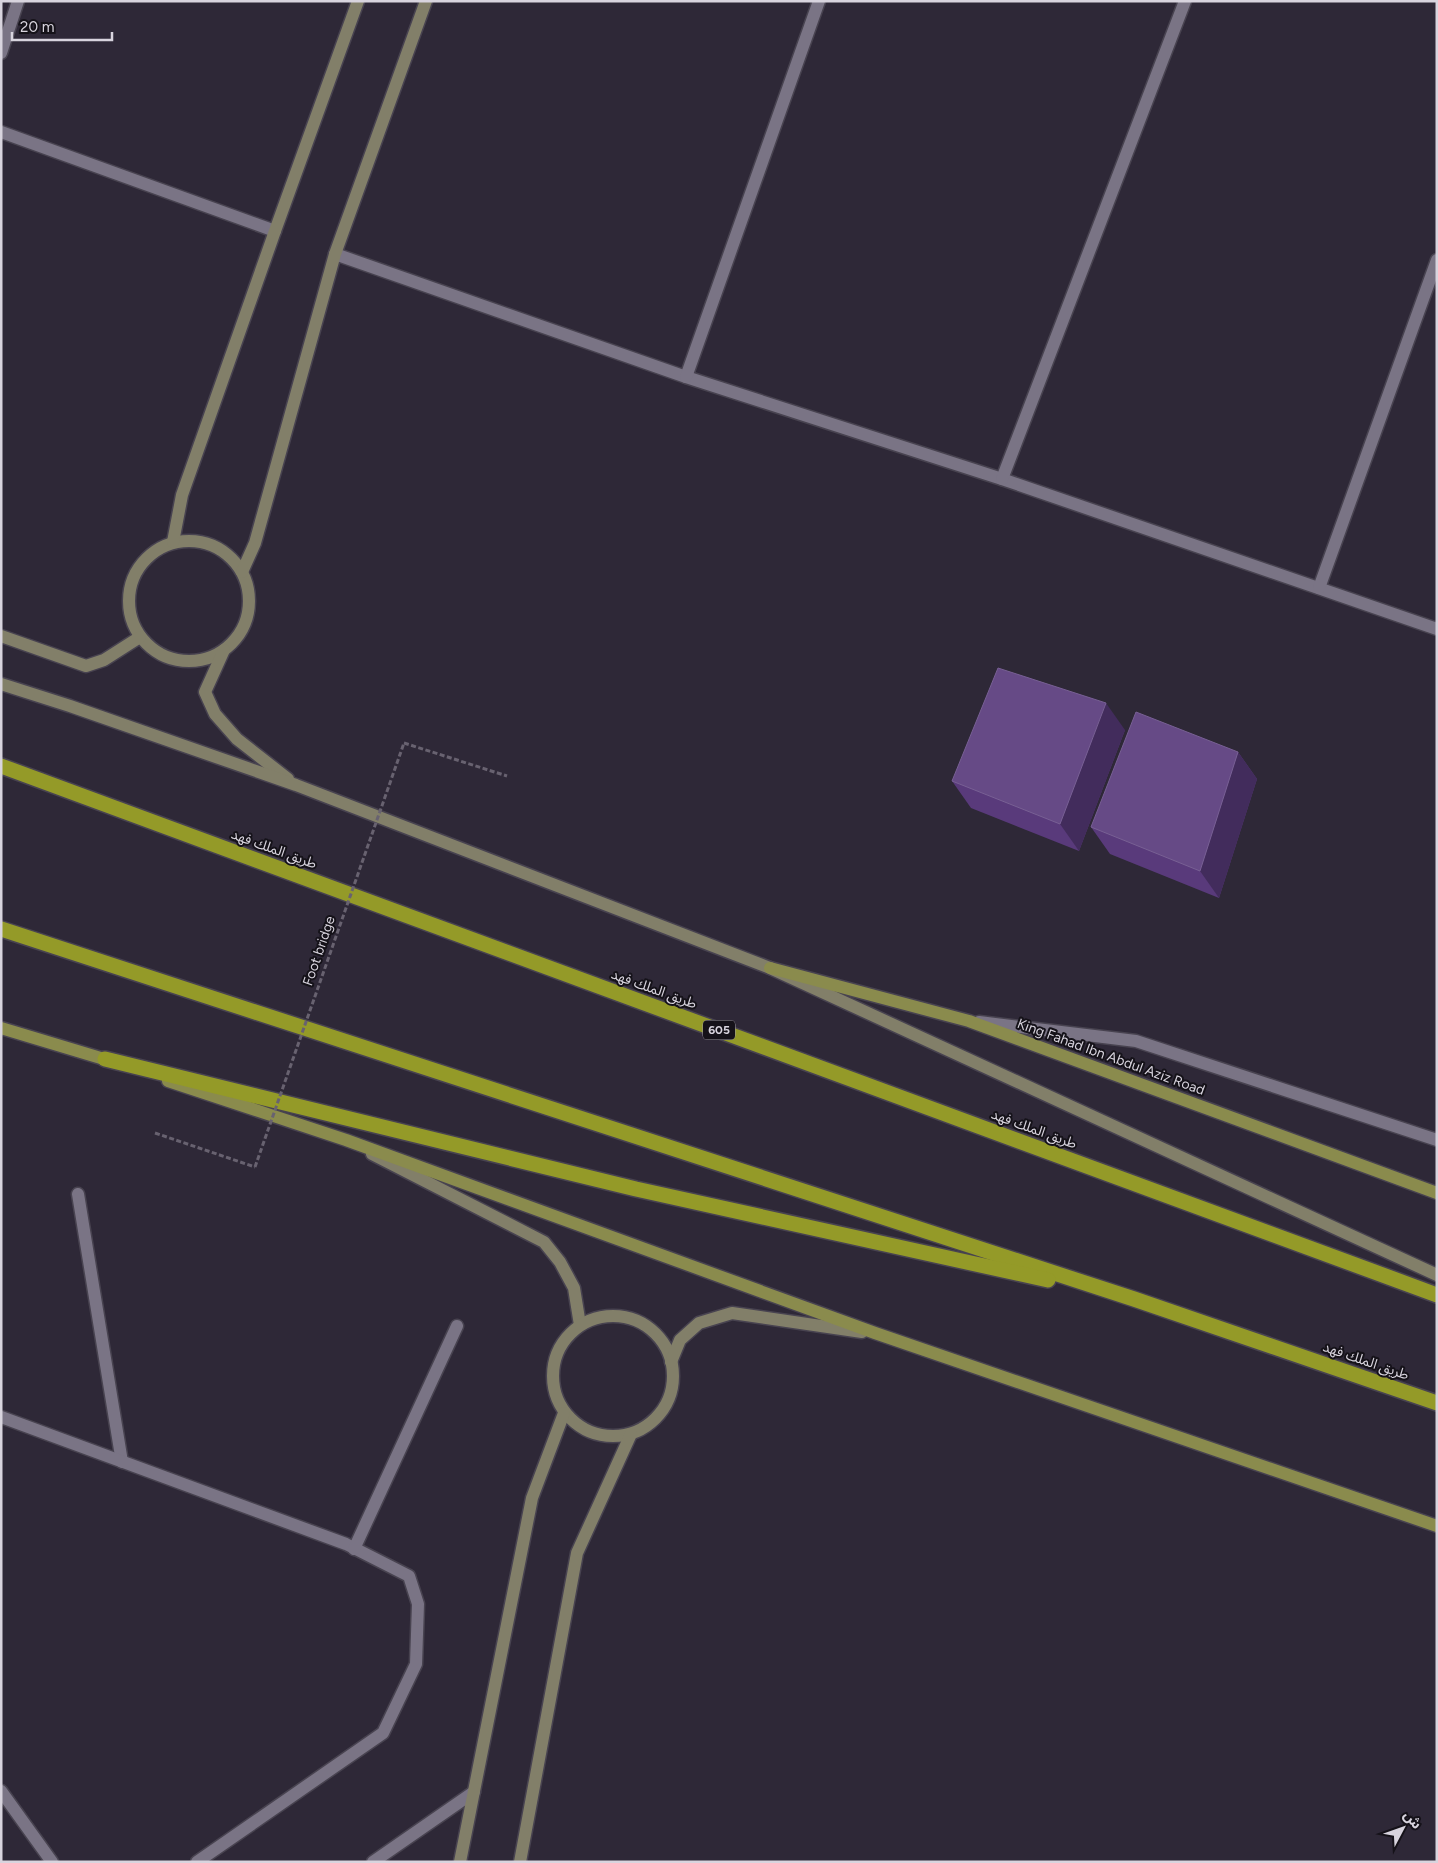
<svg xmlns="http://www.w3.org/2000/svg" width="1438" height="1863" viewBox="0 0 1438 1863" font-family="Figtree,'Noto Sans Arabic',sans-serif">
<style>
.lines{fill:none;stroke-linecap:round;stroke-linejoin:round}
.lane-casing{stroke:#484350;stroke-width:15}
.street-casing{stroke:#484350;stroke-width:15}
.secondary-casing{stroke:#484350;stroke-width:15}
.primary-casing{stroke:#484350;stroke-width:15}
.highway-casing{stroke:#484350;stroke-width:18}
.path{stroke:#686270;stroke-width:3;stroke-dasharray:5 2.5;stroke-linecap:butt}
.lane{stroke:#7a7485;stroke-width:12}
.street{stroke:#7a7485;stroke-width:12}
.secondary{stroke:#827f69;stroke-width:12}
.primary{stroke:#8a8b4d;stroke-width:12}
.highway{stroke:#949a28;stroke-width:15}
.path-bridge{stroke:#686270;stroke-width:3;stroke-dasharray:5 2.5;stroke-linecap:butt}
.wall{fill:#593a7b}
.shaded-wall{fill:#422c5c}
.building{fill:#664a86;stroke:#786094}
.labels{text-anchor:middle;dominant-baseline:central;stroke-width:4;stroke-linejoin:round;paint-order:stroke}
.shield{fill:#151219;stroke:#9e9aa3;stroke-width:1}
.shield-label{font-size:12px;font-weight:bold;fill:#d8d4de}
.street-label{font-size:14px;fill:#d8d4de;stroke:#151219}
</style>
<rect width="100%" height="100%" fill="#2e2837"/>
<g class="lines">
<g class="lane-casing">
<g id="lane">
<path d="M979,1022L1136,1041L1437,1140"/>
<path d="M78,1194L122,1462"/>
<path d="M1,1417L346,1544L409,1576L418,1604L416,1664L383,1733L197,1862"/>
<path d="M354,1549L457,1326"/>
<path d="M1,1791L52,1862"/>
<path d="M373,1862L474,1792"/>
</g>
</g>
<g class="street-casing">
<g id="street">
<path d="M1,53L18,1"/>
<path d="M1,132L275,231"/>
<path d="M335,254L686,377L1002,479L1437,629"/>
<path d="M686,377L819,1"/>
<path d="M1002,479L1185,1"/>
<path d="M1319,588L1437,260"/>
</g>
</g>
<g class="secondary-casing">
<g id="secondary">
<circle cx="189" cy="601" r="60"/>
<path d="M173,542L182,495L275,231L358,1"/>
<path d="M242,572L255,543L335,254L426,1"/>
<path d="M1,636L86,666L104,660L140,637"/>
<path d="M224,650L205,692L215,714L237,739L288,779"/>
<path d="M1,684L70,706L296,785L770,968L1437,1275"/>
<path d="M372,1154L544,1242L560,1262L574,1288L580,1325"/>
<circle cx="613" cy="1376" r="60"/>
<path d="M671,1362L680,1340L699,1323L732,1313L862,1332"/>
<path d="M460,1862L532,1498L564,1413"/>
<path d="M520,1862L577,1553L631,1434"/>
</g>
</g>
<g class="primary-casing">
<g id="primary">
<path d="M770,968L969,1021L1437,1193"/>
<path d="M1,1028L114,1062"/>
<path d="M168,1081L346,1140L875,1333L1437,1526"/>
</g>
</g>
<g class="highway-casing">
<g id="highway">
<path d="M1,766L1437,1295"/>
<path d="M1,929L1134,1299L1437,1403"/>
<path d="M105,1059L636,1189L1048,1280"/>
</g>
</g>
<g class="path">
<path d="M404,743L507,776"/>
<path d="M155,1133L255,1167"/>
</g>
<use href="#lane" class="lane"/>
<use href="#street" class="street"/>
<use href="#secondary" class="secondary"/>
<use href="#primary" class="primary"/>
<use href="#highway" class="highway"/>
<path class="path-bridge" d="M255,1167L404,743"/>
</g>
<g class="wall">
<path d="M1125,730L1079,851L971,808L952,781Z"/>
<path d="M1238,752L1257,779L1219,898L1110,854L1091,827Z"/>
</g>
<g class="shaded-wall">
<path d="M1106,703L1125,730L1079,851L1060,824Z"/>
<path d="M1238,752L1257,779L1219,898L1200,871Z"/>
</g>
<g class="building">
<path d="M998,668L1106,703L1060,824L952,781Z"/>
<path d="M1136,712L1238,752L1200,871L1091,827Z"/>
</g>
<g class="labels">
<rect class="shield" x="703" y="1020.5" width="32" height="19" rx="4"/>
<g class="shield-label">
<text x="719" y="1030">605</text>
</g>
<g class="street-label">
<text transform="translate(274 849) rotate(20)">طريق الملك فهد</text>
<text transform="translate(319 951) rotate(-71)">Foot bridge</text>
<text transform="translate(654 989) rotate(20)">طريق الملك فهد</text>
<text transform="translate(1111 1057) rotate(20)">King Fahad Ibn Abdul Aziz Road</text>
<text transform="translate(1034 1129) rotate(20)">طريق الملك فهد</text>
<text transform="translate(1366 1361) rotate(19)">طريق الملك فهد</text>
</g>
</g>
<rect width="1438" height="1863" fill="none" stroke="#d8d4de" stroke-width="5"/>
<g transform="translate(1403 1828) rotate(49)" stroke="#151219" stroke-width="4" paint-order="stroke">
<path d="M0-4L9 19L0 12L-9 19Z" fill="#d8d4de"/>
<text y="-8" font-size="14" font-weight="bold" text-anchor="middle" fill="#d8d4de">ش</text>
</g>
<path d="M12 32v8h100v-8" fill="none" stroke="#d8d4de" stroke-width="2.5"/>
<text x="20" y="32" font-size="15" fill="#d8d4de" stroke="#151219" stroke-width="4" paint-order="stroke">20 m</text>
</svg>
